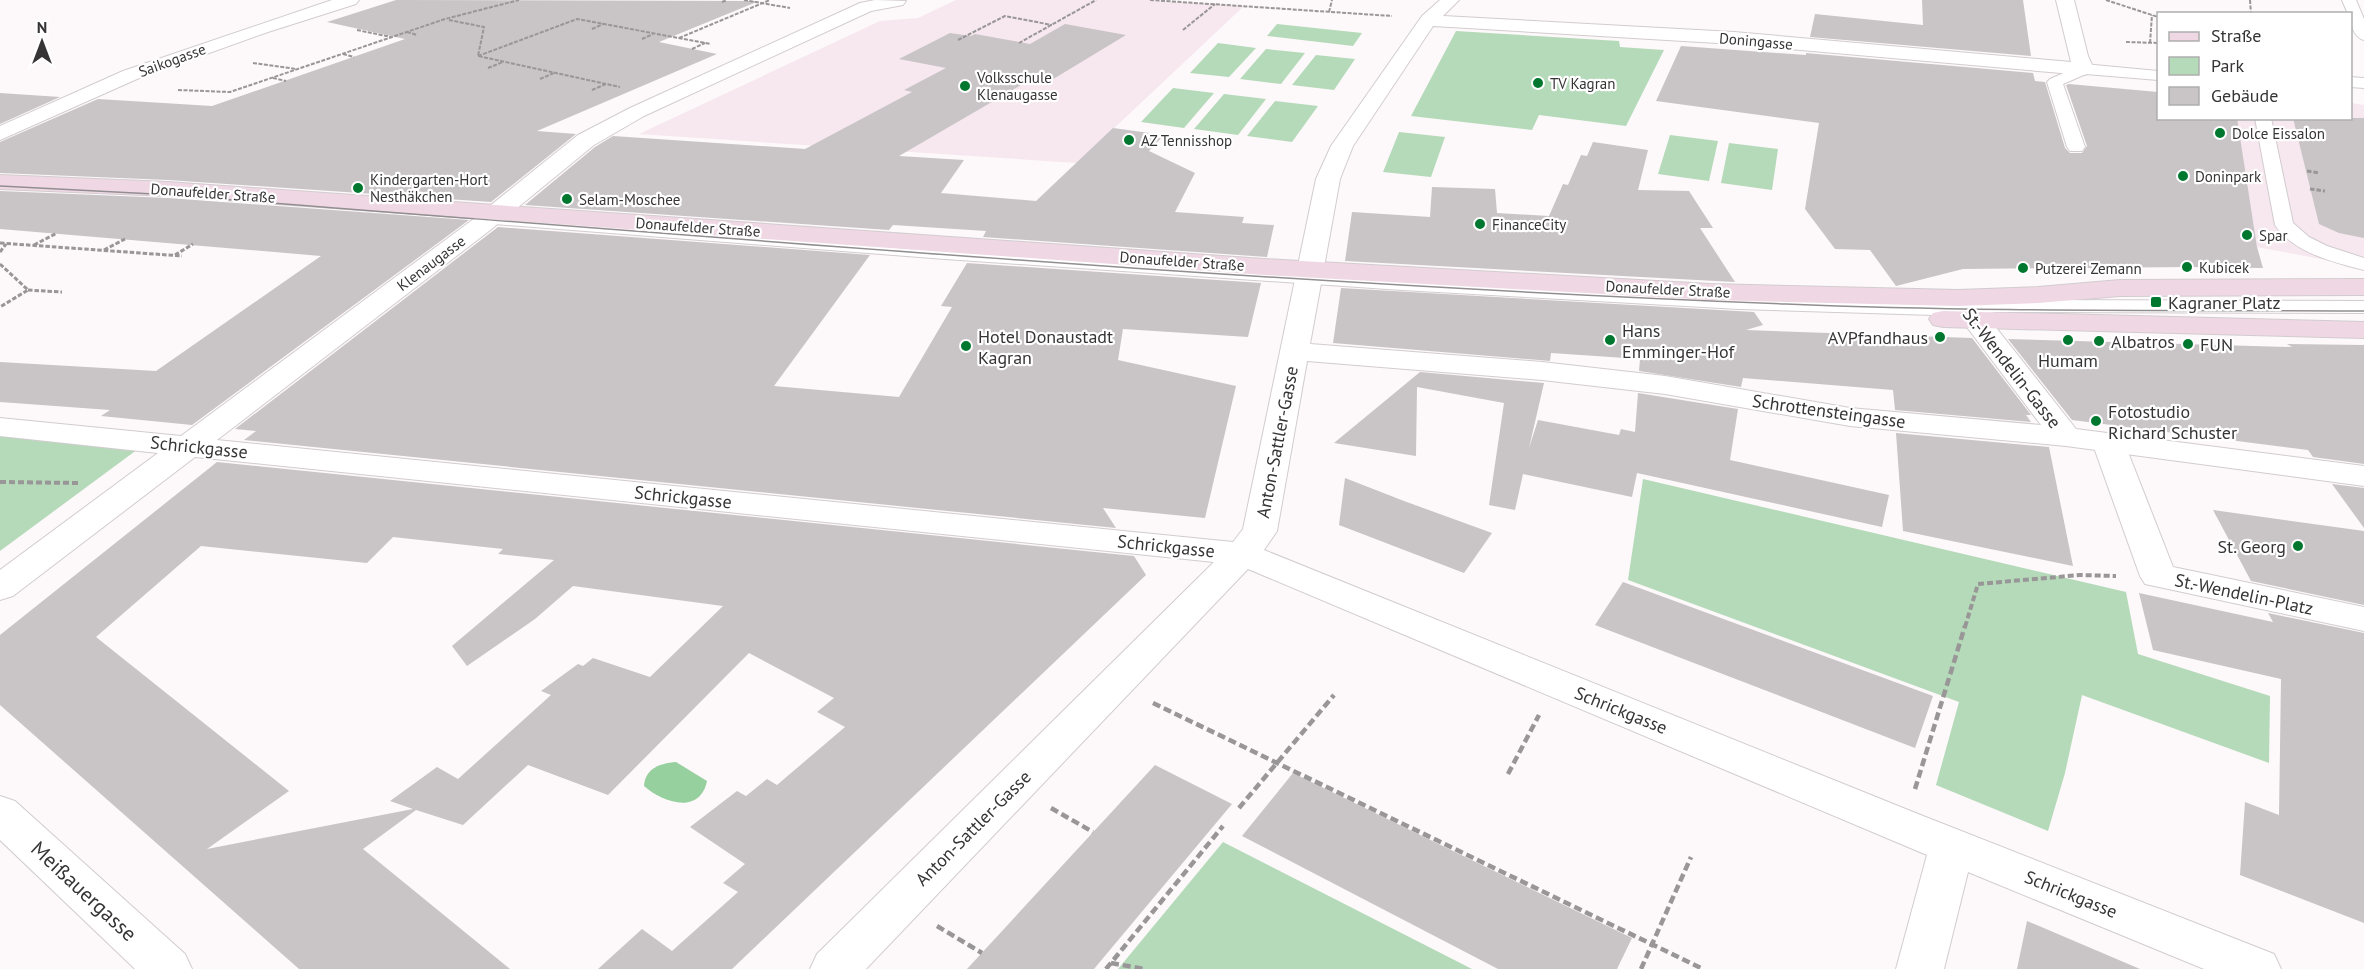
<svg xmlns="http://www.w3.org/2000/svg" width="2364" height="969" viewBox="0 0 2364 969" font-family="'PT Sans',sans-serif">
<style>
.built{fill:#f6e8ee}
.green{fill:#b5dab9}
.water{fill:#97d09f}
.building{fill:#c9c4c6;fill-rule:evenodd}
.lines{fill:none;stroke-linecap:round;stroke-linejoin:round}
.service-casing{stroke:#d2cccf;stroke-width:2}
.pedestrian-casing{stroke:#d2cccf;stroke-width:2}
.minor-casing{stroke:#d2cccf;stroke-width:2}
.secondary-casing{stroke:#d2cccf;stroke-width:2}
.path-far3{stroke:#999697;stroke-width:2;stroke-dasharray:4 1.5;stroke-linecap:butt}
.path-far2{stroke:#999697;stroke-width:3;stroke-dasharray:4.5 2;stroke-linecap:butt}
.path-far1{stroke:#999697;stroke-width:4;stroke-dasharray:6 3;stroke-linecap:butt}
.path{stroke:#999697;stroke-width:4.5;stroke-dasharray:8 4;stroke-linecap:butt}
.service{fill:#fff;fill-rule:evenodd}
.pedestrian{fill:#fff;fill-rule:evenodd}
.minor{fill:#fff;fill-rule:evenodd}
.secondary{fill:#efd8e4;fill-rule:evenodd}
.tram{stroke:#928e90;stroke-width:1.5}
.poi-dot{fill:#00772e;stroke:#fff;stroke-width:2}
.labels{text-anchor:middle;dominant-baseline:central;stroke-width:4.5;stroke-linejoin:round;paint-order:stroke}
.far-street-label{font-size:15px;fill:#363435;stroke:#fff}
.far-poi-label{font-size:15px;fill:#363435;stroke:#fff;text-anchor:start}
.poi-label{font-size:18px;fill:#363435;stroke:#fff;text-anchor:start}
.street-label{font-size:18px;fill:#363435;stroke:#fff}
.near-street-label{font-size:21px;fill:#363435;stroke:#fff}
</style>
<rect width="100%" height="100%" fill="#fdf8fa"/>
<g class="built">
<path d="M956,0H1150L1244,6L1077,163L639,134L880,21L918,18Z"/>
<path d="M2351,103L2364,105V267L2257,247L2236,119L2350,118Z"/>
</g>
<g class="green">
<path d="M1277,24L1362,33L1353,46L1267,36Z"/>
<path d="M1456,31L1619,41L1620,47L1664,50L1626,126L1539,115L1532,130L1411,116Z"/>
<path d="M1218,43L1256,48L1229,77L1190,73Z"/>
<path d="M1266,49L1305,53L1281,84L1240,79Z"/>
<path d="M1316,55L1355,59L1334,90L1292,85Z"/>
<path d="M1173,88L1214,93L1184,128L1141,122Z"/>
<path d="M1224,94L1266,99L1238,135L1194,129Z"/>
<path d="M1275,101L1318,106L1292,142L1247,136Z"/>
<path d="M1399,132L1445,137L1431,177L1383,172Z"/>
<path d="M1670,135L1718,141L1709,181L1658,174Z"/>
<path d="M1729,143L1778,149L1772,190L1721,183Z"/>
<path d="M0,436L138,449L0,551Z"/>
<path d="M1643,479L2126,592L2138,654L2270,696L2269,763L2082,695L2065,773L2048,831L1936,785L1959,702L1628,580Z"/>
<path d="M1223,842L1472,969H1118Z"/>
</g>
<path class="water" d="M676,762L707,781C700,815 663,803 644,786C645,768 661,763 676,762Z"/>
<g class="building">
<path d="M396,0L759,1L659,42L717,54L537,131L576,134L491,202L168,180L0,173V142L98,99L212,106L405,39L327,22Z"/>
<path d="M1922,0H2023L2031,56L1810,37L1815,14L1923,25Z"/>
<path d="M1065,24L1126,35L1050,81L1033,78L899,156L964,160L941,193L1036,201L1113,128L1164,135L1149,151L1195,173L1175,212L1244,217L1242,223L1274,225L1267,257L983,237L986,231L893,225L889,230L525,205L595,147L613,136L805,149L912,92L904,90L946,68L899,59L950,33L971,36L975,34L1030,44Z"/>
<path d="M1681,46L1806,55V53L2033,73L2035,81L2045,82L2065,148L2070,153H2082L2087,146L2066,85L2069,84L2158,92V118H2237L2257,247L2263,268L2187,267L1963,269L1896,286L1870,250L1835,249L1805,209L1819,123L1656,101Z"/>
<path d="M0,93L60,97L0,124Z"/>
<path d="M2293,118H2364V238L2339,233L2319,224Z"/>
<path d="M1593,142L1648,150L1638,190L1689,191L1713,228H1700L1735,282L1345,261L1352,212L1430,217L1432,187L1495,189L1497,213L1549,216L1563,184L1568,185L1581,155L1587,156Z"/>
<path d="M0,191L168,198L469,220L192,425L101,416L110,410L0,402V362L156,371L321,256L0,229Z"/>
<path d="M498,227L870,255L774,386L899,397L952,307L941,306L967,263L1261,283L1248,337L1123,329L1118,360L1236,386L1205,518L1103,508L1116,528L244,440L256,431L235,429Z"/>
<path d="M1341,288L1754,312L1763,325L1746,330L1972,338L2031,415H2026L2031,422L1895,410L1893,390L1743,378L1741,387L1639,371L1640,359L1551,353L1550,361L1333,343Z"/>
<path d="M2008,339L2292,347L2287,344L2364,345V464L2313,457L2308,450L2072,420Z"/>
<path d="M1420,372L1544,383L1529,448L1538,420L1619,435L1621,429L1635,432L1638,393L1738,409L1730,460L1889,495L1882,527L1637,473L1632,497L1523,474L1515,510L1489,505L1504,403L1417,387L1416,456L1334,443Z"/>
<path d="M1896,433L2049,447L2073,566L1903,531Z"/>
<path d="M217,462L1134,556L1146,575L732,969H598L642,929L672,951L738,892L723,883L745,864L690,827L737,791L746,796L767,779L777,785L845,727L817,712L834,698L749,653L608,795L528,765L463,825L416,810L363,849L510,969H299L0,705V635ZM393,537L503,549L498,554L554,560L452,646L467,666L535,619L573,586L723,606L650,677L593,658L583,666L578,664L541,691L551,695L458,779L437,767L390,801L413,809L207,849L289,791L96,637L201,546L367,563Z"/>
<path d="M1345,478L1404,501L1492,533L1464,573L1339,525Z"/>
<path d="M2332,484L2364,488V528Z"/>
<path d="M2213,510L2364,531V605L2251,581Z"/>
<path d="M1623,582L1933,696L1915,748L1595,625Z"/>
<path d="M2139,593L2273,622L2268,613L2364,633V923L2240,875L2245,802L2279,815L2281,679L2153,650Z"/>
<path d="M1155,765L1232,804L1094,969H967Z"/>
<path d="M1293,773L1632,938L1617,969H1498L1242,836Z"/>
<path d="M2027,921L2140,969H2017Z"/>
</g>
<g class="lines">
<g class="service-casing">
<g id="service">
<path d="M2342,0H2356L2364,19V40C2354,38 2350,23 2350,14H2348Z"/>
<path d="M2084,64L2158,71V80L2086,74L2063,84L2085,147L2082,151H2070L2067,147L2047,82L2050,79Z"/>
<path d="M2350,77L2364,78V88L2350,87Z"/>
<path d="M2255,118H2271L2293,223L2309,237L2327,246L2364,258V270C2333,262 2294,253 2275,225Z"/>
<path d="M488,213C981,250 1473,288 1967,304L1981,297L1996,300L2364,301V313L1996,312L1967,316L1739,309L1402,290L945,259L481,223L479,219L481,215Z"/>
</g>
</g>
<g class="pedestrian-casing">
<path id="pedestrian" d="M2108,433L2119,435L2124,442L2173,567L2364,607V631L2145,584L2140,576L2092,442L2097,435Z"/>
</g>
<g class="minor-casing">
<g id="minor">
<path d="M332,0H359L356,4L268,32L137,79L0,140V126L123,71Z"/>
<path d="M875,0L906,1L903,5L871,11L644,116L594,145L489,231L217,440L1233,542L1243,529L1316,179L1331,146L1422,16L1440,0H1459L1443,16L1734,32L2071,62L2056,0H2074L2088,56L2094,69L2091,73L2084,75L1734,44L1433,26L1353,146L1340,179L1310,344L1542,362L1665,376L1850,408L2041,425L1945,298L1948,292L1958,290L1968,292L2076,429L2364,466V486L2066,446L1850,426L1665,394L1542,380L1307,361L1277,531L1264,550L1918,814L2274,954L2281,969H2204L1968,872L1944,969H1896L1927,855L1248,569L866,969H810L817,954L1214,562L195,457L13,596L0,600V570L158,453L0,436V418L181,436L471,221L578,135L630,108L860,3Z"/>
<path d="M0,796L15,801L185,954L192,969H135L0,840Z"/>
</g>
</g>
<g class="secondary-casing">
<g id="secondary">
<path d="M0,175L168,182L1264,259L1710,284L1958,290L2038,287L2120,280L2364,279V295L2120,296L2038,303L1958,306L1710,300L1264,275L168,196L0,189Z"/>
<path d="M1943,311L2364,322V338L1943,327L1933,325L1929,319L1933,313Z"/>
</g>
</g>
<g class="path-far3">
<path d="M744,0L790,8"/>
<path d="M1150,0L1392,16"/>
<path d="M2106,0L2158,17"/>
<path d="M2250,0L2251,14"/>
<path d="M722,2L727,0"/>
<path d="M1329,12L1332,0"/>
<path d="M449,20L484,27L478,56L620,87"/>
<path d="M592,29L603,24"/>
<path d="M357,30L391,37"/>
<path d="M1183,30L1215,4"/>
<path d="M407,32L417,35"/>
<path d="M679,38L770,0"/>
<path d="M642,39L653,34"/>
<path d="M958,40L1005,16L1052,25"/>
<path d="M2126,42L2158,43"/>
<path d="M1019,43L1096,0"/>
<path d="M2150,43L2152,15"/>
<path d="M692,49L705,43"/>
<path d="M343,54L354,57"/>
<path d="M478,56L577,19L711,44"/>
<path d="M253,63L296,69"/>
<path d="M488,68L503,62"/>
<path d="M273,78L286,81"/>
<path d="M540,79L554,73"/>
<path d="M178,90L230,92L445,19L519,0"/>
<path d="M592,90L606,84"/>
</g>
<g class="path-far2">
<path d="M2307,171L2319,173"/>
<path d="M2310,189L2325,191"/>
<path d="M0,243L182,256"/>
<path d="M34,245L57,233"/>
<path d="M104,250L125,239"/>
<path d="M0,252L6,244"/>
<path d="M175,255L193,244"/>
<path d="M0,264L28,290L0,307"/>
<path d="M28,290L62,292"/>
</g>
<g class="path-far1">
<path d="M0,482L79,483"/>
<path d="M1965,627L1978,584L2080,575L2116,576"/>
</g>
<g class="path">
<path d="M1153,703L1703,969"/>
<path d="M1508,774L1539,715"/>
<path d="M1915,789L1965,626"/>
<path d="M1051,808L1093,832"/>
<path d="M1239,808L1334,695"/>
<path d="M937,926L982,953"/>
<path d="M1111,963L1144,969"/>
<path d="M1106,969L1223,826"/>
<path d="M1641,969L1691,857"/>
</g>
<use href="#service" class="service"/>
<use href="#pedestrian" class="pedestrian"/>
<use href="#minor" class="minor"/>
<use href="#secondary" class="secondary"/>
<path class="tram" d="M0,186L154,194C697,235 1241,283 1786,304C1978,312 2171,310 2364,311"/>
</g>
<g class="poi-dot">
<circle cx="1538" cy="83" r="6"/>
<circle cx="965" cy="86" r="6"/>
<circle cx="2220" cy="133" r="6"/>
<circle cx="1129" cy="140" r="6"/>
<circle cx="2183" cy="176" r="6"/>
<circle cx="358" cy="188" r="6"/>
<circle cx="567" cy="199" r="6"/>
<circle cx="1480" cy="224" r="6"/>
<circle cx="2247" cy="235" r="6"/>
<circle cx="2187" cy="267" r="6"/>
<circle cx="2023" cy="268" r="6"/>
<rect x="2150" y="296" width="12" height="12" rx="3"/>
<circle cx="1940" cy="337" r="6"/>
<circle cx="1610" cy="340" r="6"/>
<circle cx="2068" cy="340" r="6"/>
<circle cx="2099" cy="341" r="6"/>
<circle cx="2188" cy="344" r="6"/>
<circle cx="966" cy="346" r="6"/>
<circle cx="2096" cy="421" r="6"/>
<circle cx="2298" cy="546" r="6"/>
</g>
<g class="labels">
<g class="far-street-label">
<text transform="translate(1756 41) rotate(5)">Doningasse</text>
<text transform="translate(172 60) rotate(-20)">Saikogasse</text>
<text transform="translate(213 193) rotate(4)">Donaufelder Straße</text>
<text transform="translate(698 227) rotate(4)">Donaufelder Straße</text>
<text transform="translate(1182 261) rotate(4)">Donaufelder Straße</text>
<text transform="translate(431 263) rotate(-37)">Klenaugasse</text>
<text transform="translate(1668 289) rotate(3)">Donaufelder Straße</text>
</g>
<g class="far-poi-label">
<text x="977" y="77">Volksschule<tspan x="977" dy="17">Klenaugasse</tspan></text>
<text x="1550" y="83">TV Kagran</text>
<text x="2232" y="133">Dolce Eissalon</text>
<text x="1141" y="140">AZ Tennisshop</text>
<text x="2195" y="176">Doninpark</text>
<text x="370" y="179">Kindergarten-Hort<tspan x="370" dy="17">Nesthäkchen</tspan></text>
<text x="579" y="199">Selam-Moschee</text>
<text x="1492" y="224">FinanceCity</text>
<text x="2259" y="235">Spar</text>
<text x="2199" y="267">Kubicek</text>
<text x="2035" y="268">Putzerei Zemann</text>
</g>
<g class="poi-label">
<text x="2168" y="302">Kagraner Platz</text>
<text x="1622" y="330">Hans<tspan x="1622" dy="21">Emminger-Hof</tspan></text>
<text x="978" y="336">Hotel Donaustadt<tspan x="978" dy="21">Kagran</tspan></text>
<text x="1928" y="337" text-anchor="end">AVPfandhaus</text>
<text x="2111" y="341">Albatros</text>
<text x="2200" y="344">FUN</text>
<text x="2068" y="360" text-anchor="middle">Humam</text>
<text x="2108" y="411">Fotostudio<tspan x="2108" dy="21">Richard Schuster</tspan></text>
<text x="2286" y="546" text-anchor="end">St. Georg</text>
</g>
<g class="street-label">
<text transform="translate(2012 368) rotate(52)">St.-Wendelin-Gasse</text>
<text transform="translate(1829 411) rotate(8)">Schrottensteingasse</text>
<text transform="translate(1277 442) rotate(-79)">Anton-Sattler-Gasse</text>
<text transform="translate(199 447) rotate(6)">Schrickgasse</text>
<text transform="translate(683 497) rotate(6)">Schrickgasse</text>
<text transform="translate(1166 546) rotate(6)">Schrickgasse</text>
<text transform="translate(2244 594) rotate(12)">St.-Wendelin-Platz</text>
<text transform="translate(1621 710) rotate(22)">Schrickgasse</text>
<text transform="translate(973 828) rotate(-45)">Anton-Sattler-Gasse</text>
<text transform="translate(2071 894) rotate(22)">Schrickgasse</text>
</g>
<g class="near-street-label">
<text transform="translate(84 891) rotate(43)">Meißauergasse</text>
</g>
</g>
<rect x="2157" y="12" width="195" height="108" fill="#ffffff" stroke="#afaeae" stroke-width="1.5"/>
<rect x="2169" y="32" width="30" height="9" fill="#efd8e4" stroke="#afaeae" stroke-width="1.5"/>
<text x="2211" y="42" font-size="18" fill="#363435">Straße</text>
<rect x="2169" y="57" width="30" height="18" fill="#b5dab9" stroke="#afaeae" stroke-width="1.5"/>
<text x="2211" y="72" font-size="18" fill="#363435">Park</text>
<rect x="2169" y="87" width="30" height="18" fill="#c9c4c6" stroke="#afaeae" stroke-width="1.5"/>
<text x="2211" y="102" font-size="18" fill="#363435">Gebäude</text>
<g transform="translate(42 42)" stroke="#ffffff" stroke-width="4.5" paint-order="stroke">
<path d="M0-4.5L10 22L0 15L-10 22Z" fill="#363435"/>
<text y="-9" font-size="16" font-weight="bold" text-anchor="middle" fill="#363435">N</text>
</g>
</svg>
